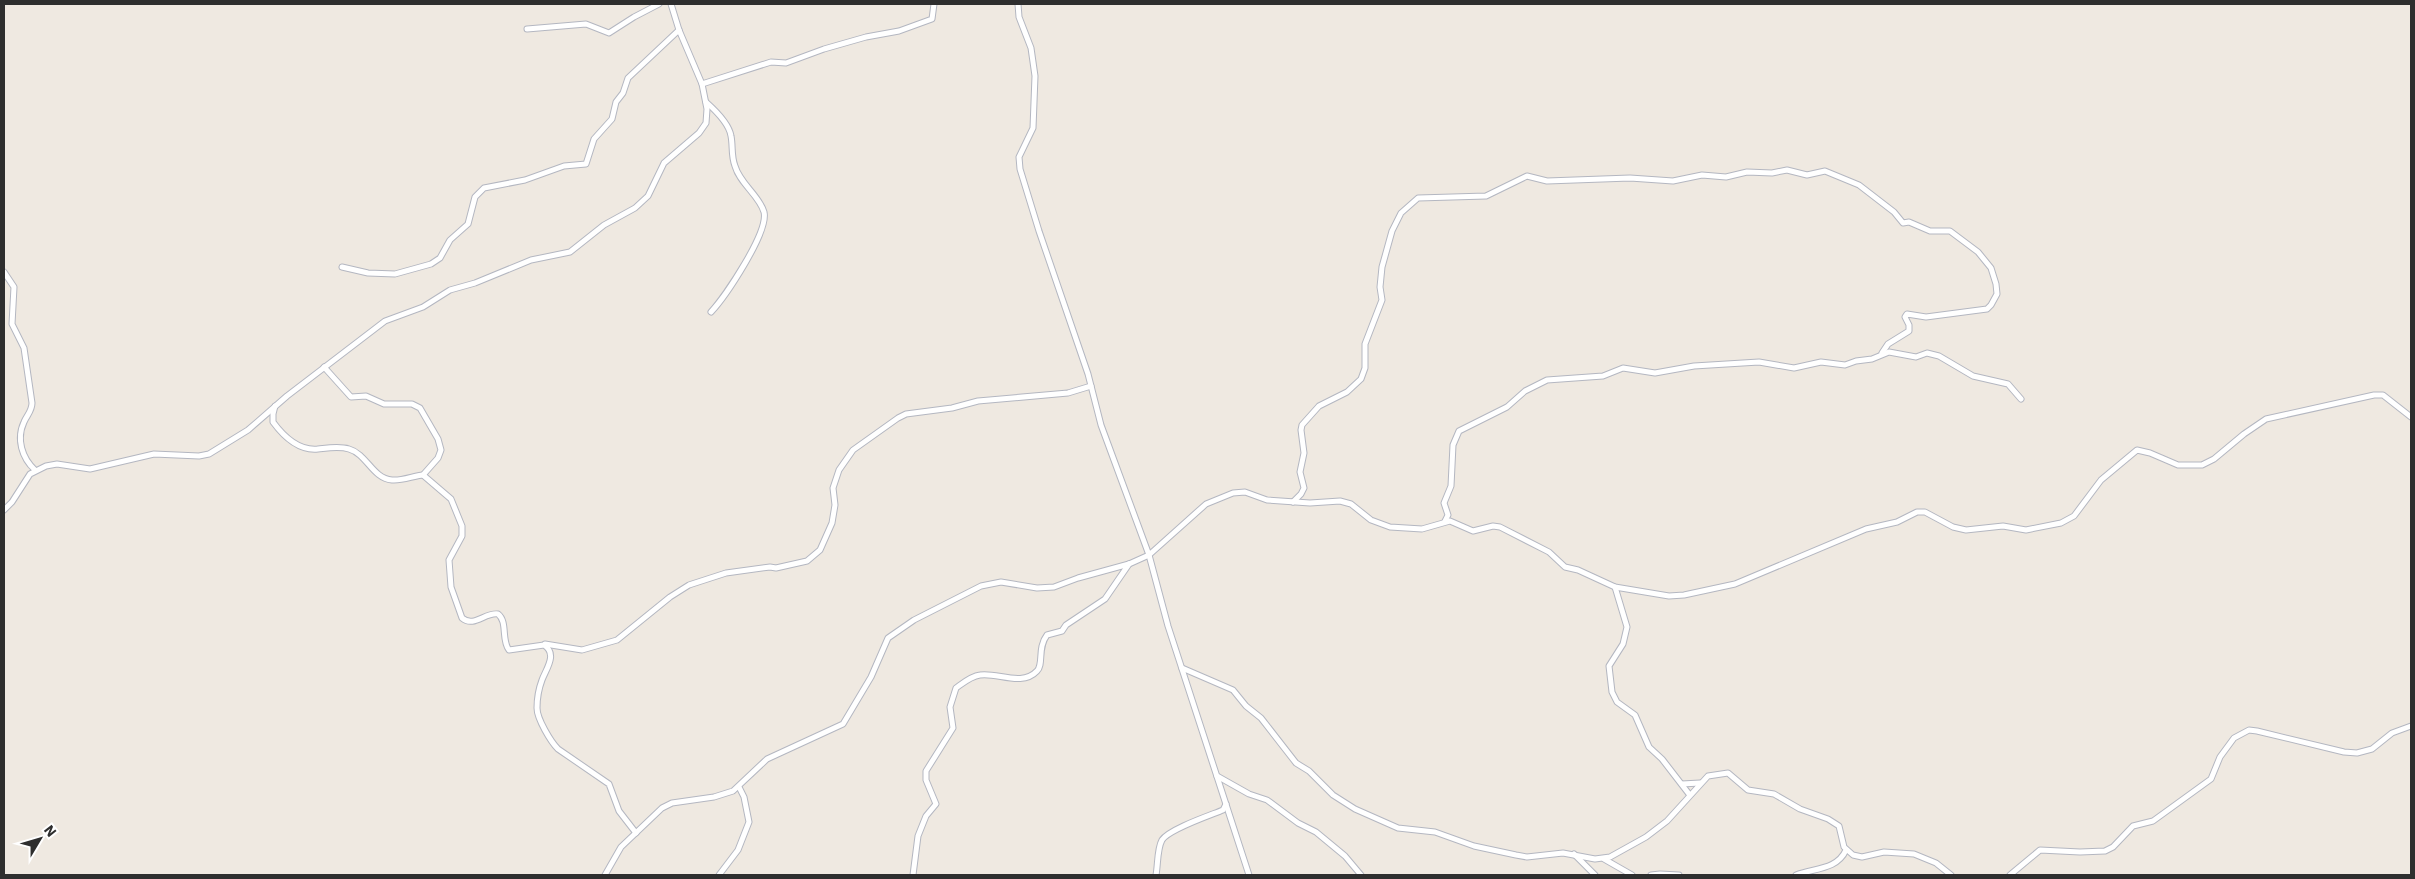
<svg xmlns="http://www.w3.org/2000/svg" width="2415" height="879" viewBox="0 0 2415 879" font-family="'IBM Plex Sans',sans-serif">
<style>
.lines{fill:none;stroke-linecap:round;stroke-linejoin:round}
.street-casing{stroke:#b4b7c1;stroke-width:7}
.street{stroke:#fff;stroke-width:5}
</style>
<rect width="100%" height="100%" fill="#efe9e1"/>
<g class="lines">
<g class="street-casing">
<g id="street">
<path d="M1018,4L1019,17L1031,48L1035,76L1033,128L1019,157L1020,169L1039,231L1088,374L1101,425L1149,555L1168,626L1249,875"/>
<path d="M527,29L586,24L609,33L634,17L659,4"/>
<path d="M702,84L771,62L786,63L824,49L866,37L899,31L932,19L934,4"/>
<path d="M706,102C715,110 729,123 731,136C733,146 731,156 735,166C740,184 759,195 764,212C769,232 725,297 711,312"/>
<path d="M342,267L368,273L395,274L431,264L440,258L450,240L468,224L475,197L484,188L525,180L564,166L586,164L594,139L612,119L616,102L623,93L628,78L679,30"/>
<path d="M4,272L14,287L12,324L24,348L32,403C32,411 27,415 24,422C16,439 22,458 35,470"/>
<path d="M324,367L351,397L366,396L384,404H412L420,408L438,439L441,450L438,458L423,475L451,499L462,526V536L449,560L451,587L462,618C474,628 485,612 498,614C508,622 501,640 509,650L544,645C558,654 546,669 542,680C539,688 537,699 537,708C537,719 551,742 558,749L609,784L619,811L636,833"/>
<path d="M275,406L273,414V422C284,437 299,451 318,449C328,448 339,446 349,449C367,454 372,478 392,480C402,481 413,476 423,475"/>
<path d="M1293,502L1301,494L1304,488L1300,472L1304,453L1301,430L1302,425L1319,406L1347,392L1361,379L1365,368V344L1382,300L1380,287L1382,267L1392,231L1401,213L1418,198L1486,196L1527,176L1547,181L1630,178L1673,181L1702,175L1726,177L1747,172L1772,173L1787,170L1807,175L1825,171L1859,185L1894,212L1903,223L1909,222L1930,231H1950L1978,252L1991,268L1996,284L1997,294L1991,305L1987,309L1926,317L1907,314L1905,317L1909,325V331L1888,344L1882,353"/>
<path d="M4,510L12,502L30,474L46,466L57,464L90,469L154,454L199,456L209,454L248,430L287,396L385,321L423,307L450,290L475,283L531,260L570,252L604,225L635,208L648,196L664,163L699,133L706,123L707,109L702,84L679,30L671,4"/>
<path d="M1445,521L1448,515L1444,503L1451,486L1453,445L1459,431L1507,407L1525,391L1547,380L1603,376L1623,368L1655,373L1694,366L1759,362L1794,368L1821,362L1845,365L1856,361L1872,359L1889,352L1916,357L1927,353L1939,356L1973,376L2008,384L2021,399"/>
<path d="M1615,587L1627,627L1623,644L1609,666L1612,692L1617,702L1635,715L1649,747L1662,759L1689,794"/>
<path d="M545,644L582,650L617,640L670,597L689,585L726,573L770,567L776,568L807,561L820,550L832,523L835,505L833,488L839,470L853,450L898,418L906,414L952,408L978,401L1068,393L1091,386"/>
<path d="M1182,668L1233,690L1246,706L1261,718L1296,763L1309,771L1333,795L1355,809L1398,828L1435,832L1474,846L1516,855L1527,857L1563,853L1595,859L1610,857L1646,837L1667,821L1708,776L1728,773L1748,790L1774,794L1800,809L1828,819L1839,826L1844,847L1853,855L1862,857L1884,852L1914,854L1936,863L1951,875"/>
<path d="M1217,776L1249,794L1267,800L1298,823L1316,832L1345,856L1361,875"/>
<path d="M1682,784L1700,783"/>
<path d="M1574,854L1595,875"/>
<path d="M1604,859L1632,875"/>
<path d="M605,875L621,847L662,808L672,803L714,797L733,791L767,759L843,724L871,677L888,638L914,620L981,586L1001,582L1037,588L1054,587L1078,578L1129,564L1149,555L1206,504L1233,493L1245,492L1267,500L1310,503L1340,501L1351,504L1371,520L1390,527L1422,529L1450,521L1473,531L1493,526L1500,527L1549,552L1565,567L1578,570L1615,587L1669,596L1684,595L1735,584L1866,529L1897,522L1917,512H1925L1953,527L1966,530L2003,526L2026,530L2061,523L2074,516L2101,480L2137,450L2150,453L2178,465H2202L2214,459L2244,434L2266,419L2374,395H2383L2411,417"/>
<path d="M719,875L738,850L749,822L744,797L739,787"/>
<path d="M913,875L918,836L926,816L936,804L926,780V771L953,728L950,707L956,688C963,683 971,676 980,675C997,672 1022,687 1037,671C1044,664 1037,648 1047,635L1062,631L1066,625L1105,599L1129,564"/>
<path d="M1156,875C1158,865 1157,849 1162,840C1169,829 1211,815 1223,810L1226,804"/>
<path d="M1651,875L1660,874L1679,875"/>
<path d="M1796,875C1814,868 1837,870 1846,850"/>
<path d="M2010,875L2040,850L2080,852L2105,851L2113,847L2133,826L2153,821L2211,779L2220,757L2234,738L2249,730L2257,731L2344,752L2357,753L2372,749L2392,733L2411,726"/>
</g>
</g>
<use href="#street" class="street"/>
</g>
<rect width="2415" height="879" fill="none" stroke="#2e2e2e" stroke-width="10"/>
<g transform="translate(40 839) rotate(52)" stroke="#ffffff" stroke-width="4" paint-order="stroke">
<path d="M0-4L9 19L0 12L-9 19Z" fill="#2e2e2e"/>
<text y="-8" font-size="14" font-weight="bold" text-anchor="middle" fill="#2e2e2e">N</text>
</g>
</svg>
